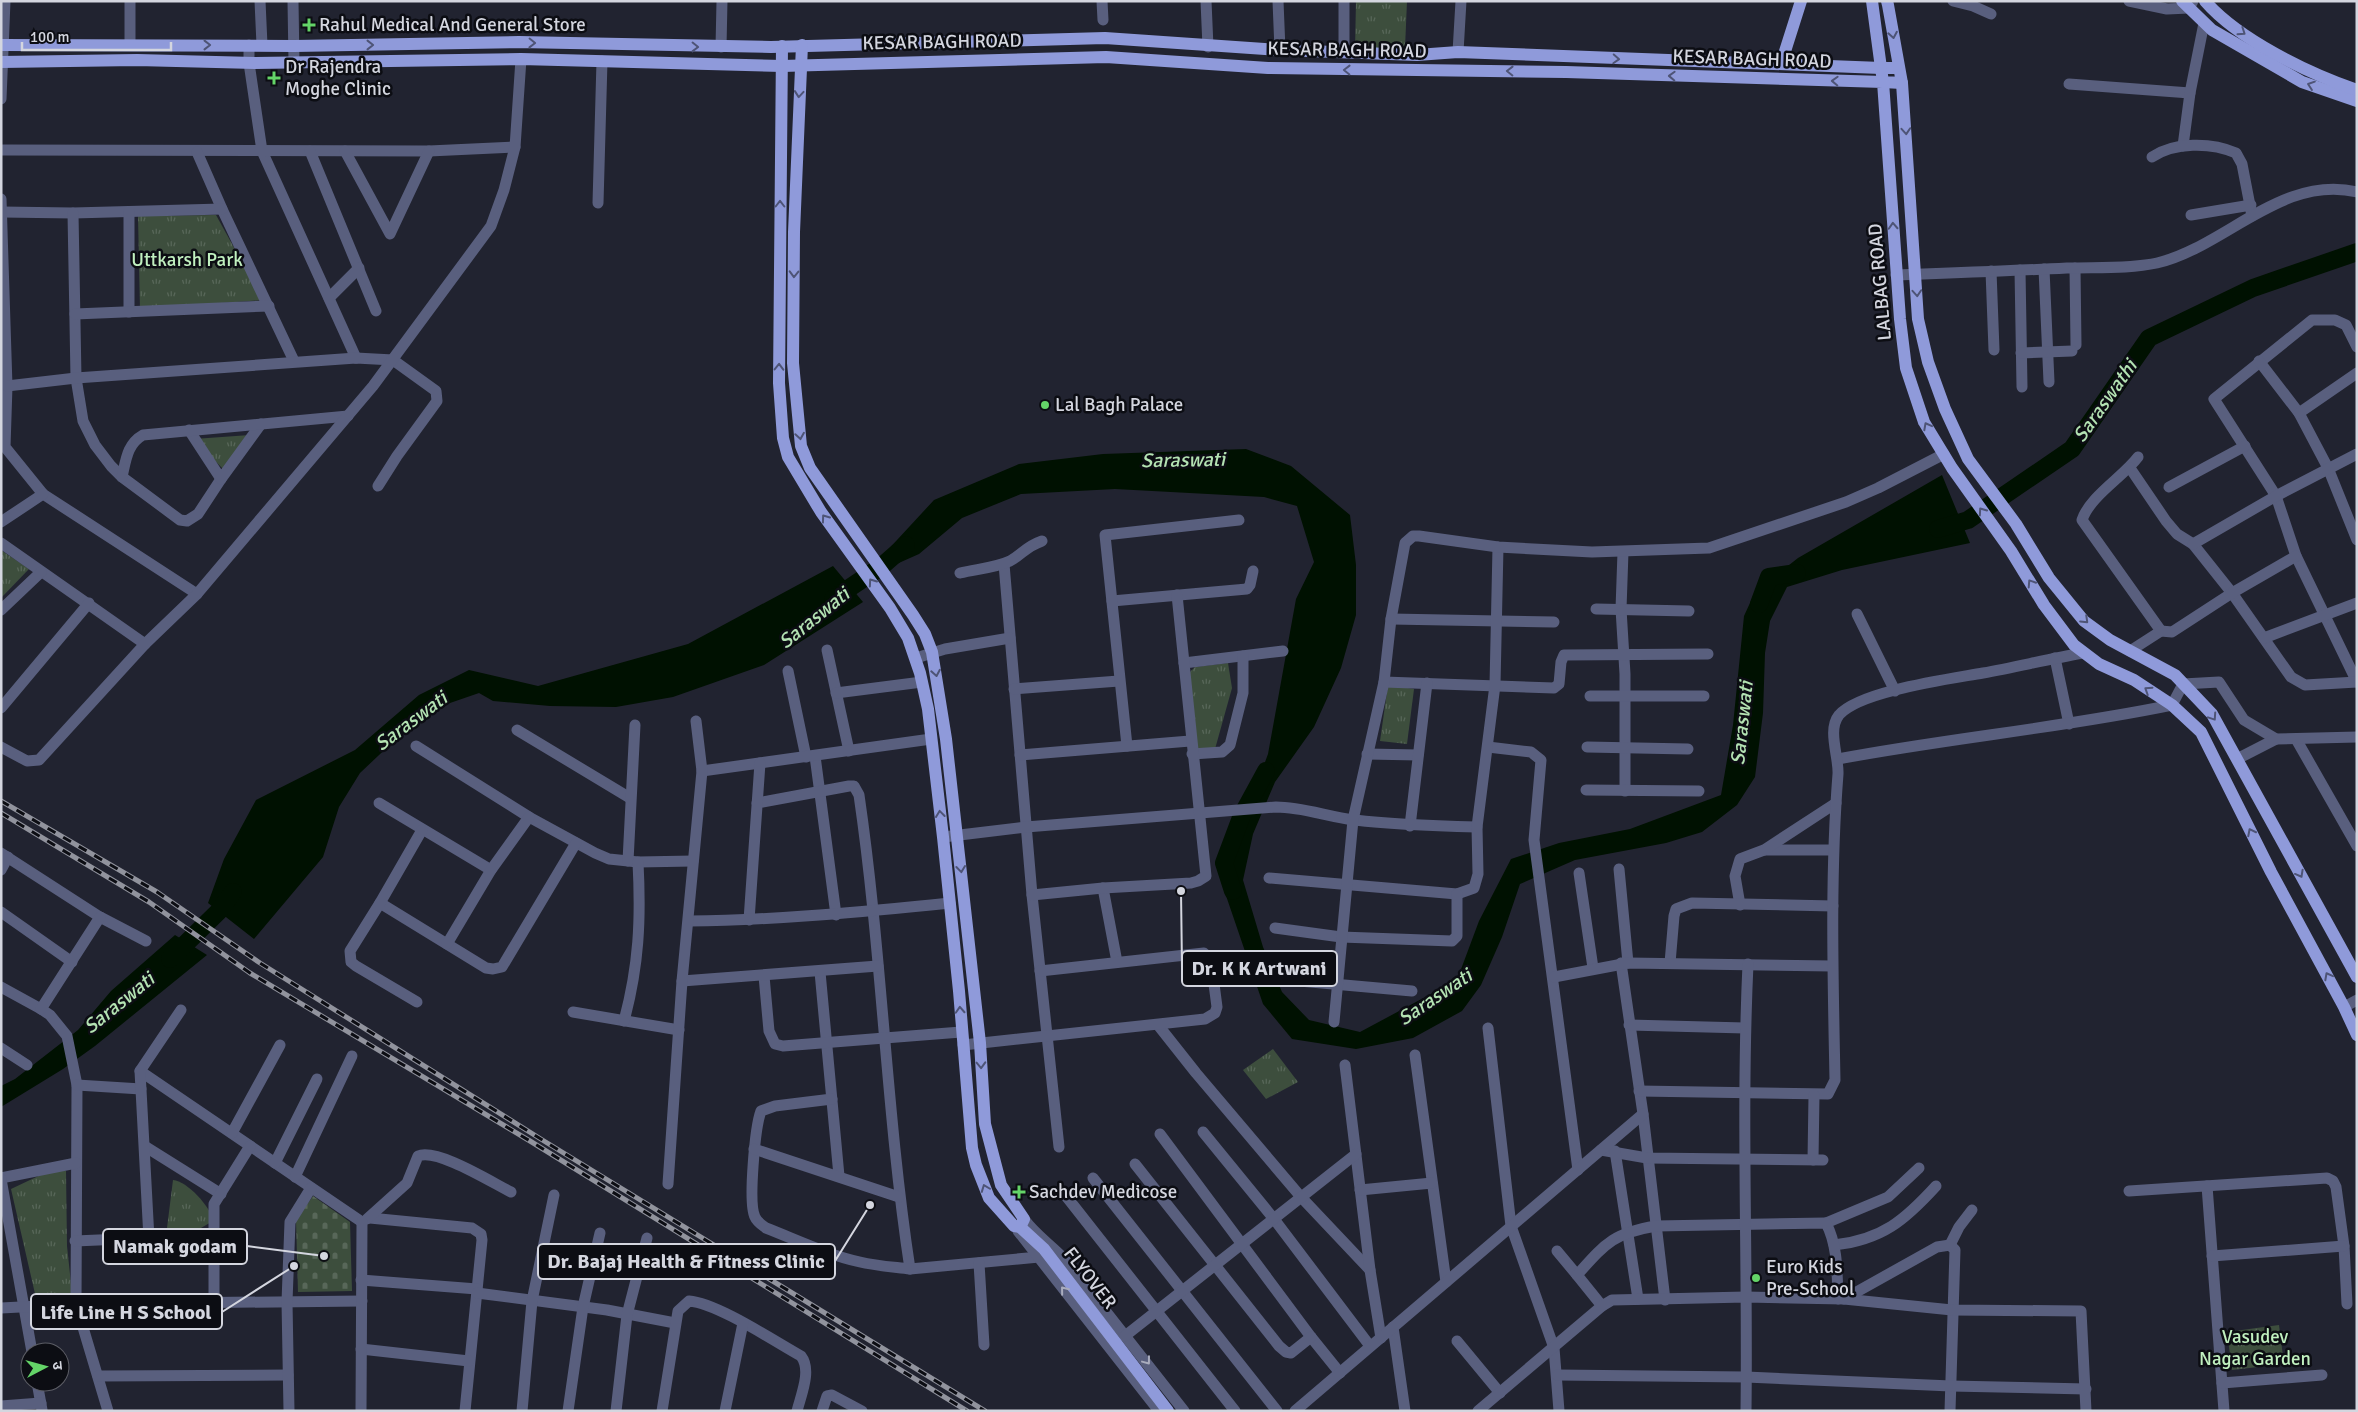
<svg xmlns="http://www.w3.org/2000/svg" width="2358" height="1412" viewBox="0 0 2358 1412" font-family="Signika,'Noto Sans Devanagari',sans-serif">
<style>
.cemetery{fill:url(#cemetery-stones)}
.park{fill:url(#park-tufts)}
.water{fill:#001101}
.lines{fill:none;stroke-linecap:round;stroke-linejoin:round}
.river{stroke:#001101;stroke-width:18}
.minor{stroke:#595f7e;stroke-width:11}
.major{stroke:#8f9ada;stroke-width:12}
.rail-casing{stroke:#91939d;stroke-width:5}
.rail{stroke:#0c0d13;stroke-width:3;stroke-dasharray:9;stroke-linecap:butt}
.oneway{stroke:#4e5476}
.oneway2{stroke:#a9acbd}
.poi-dot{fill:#64d468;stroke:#0c0d13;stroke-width:2}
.labels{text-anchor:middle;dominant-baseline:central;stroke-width:5;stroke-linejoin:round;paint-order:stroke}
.poi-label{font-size:19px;fill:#d4d6df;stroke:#0c0d13;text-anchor:start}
.street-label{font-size:19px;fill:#d4d6df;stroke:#0c0d13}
.park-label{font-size:19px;fill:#c0f0bf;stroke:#0c0d13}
.water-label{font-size:20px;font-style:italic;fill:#b4e3b3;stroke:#0c0d13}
.leader{fill:none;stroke:#d4d6df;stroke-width:2}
.callout-dot{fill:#d4d6df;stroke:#0c0d13;stroke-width:2}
.callout{fill:#0c0d13;stroke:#d4d6df;stroke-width:2}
.callout-label{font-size:20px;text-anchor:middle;font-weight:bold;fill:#d4d6df}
</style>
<defs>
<pattern id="cemetery-stones" width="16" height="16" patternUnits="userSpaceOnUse" patternTransform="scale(1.25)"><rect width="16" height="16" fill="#3d4e3d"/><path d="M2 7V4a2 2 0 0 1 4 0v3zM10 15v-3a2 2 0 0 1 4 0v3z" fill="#586759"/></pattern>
<pattern id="park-tufts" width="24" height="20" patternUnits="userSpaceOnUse" patternTransform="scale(1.25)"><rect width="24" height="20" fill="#3d4e3d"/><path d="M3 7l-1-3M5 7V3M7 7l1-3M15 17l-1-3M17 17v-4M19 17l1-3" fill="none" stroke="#586759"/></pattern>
</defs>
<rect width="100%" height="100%" fill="#212330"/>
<path class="cemetery" d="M313,1196L350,1222L352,1291L298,1292L296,1220Z"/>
<g class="park">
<path d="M1356,1H1407L1405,48L1355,50Z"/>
<path d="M216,215L263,300L140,309L138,216Z"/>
<path d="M250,435L224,470L194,439Z"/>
<path d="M1,550L29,569L1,598Z"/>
<path d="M1228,663L1232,688L1215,749L1196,750L1188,674L1195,667Z"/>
<path d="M1388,685L1414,689L1407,744L1380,741Z"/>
<path d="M1273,1049L1298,1082L1266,1099L1243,1070Z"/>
<path d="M49,1171H66L67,1246L72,1293L36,1298L11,1189Z"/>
<path d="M173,1180C187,1181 211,1207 213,1221L194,1232L166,1236Z"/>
<path d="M2279,1325L2284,1364L2232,1370L2227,1332Z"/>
</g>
<g class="water">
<path d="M1246,449L1291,466L1350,515L1356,565V615L1341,668L1314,727L1275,782L1253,834L1243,880L1263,947L1282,992L1309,1020L1360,1032L1457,980L1479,921L1511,859L1559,843L1630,829L1721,795L1733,725L1744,616L1755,592L1798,558L1942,475L1970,543L1842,570L1787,587L1770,621L1765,653L1763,713L1755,777L1737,805L1702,832L1666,843L1575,860L1520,884L1502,937L1481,985L1462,1011L1413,1038L1356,1049L1292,1039L1263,1004L1221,881L1268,754L1296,599L1314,562L1297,506L1264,497L1115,489L1021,494L962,518L919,554L892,566L885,553L934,500L1019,464L1103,454Z"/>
<path d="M833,566L863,602L764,665L673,697L616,707L550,706L493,701L479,693L450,703L415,721L360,773L339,807L323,857L254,939L208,903L224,859L256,800L355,750L419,695L469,670L538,686L688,644Z"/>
<path d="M175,935L207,955L95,1046L63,1069L1,1107V1086L15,1079L78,1030L111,991Z"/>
</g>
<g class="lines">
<g class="river">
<path d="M1938,529L1968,520L2072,449L2149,338L2253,288L2357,252"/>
<path d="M833,599L882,566L906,545"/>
<path d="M1759,604L1769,577L1797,573"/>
<path d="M1233,891L1224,863L1242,815L1266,771"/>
<path d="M170,959L219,911L233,892"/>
</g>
<g class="minor">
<path d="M130,1V45"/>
<path d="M260,1L262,45"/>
<path d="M293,1L294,63"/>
<path d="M1102,1L1103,20"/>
<path d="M1206,1L1208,47"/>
<path d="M1278,1L1280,50"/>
<path d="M1344,1V51"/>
<path d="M1953,1L1973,6L1991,14"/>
<path d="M2129,1L2167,9L2189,8L2193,1"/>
<path d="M249,45V63L262,151L356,358"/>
<path d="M721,47L722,1"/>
<path d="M1458,52L1461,1"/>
<path d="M2069,84L2190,93"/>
<path d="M1,99L5,1"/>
<path d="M2183,146L2190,93L2204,23"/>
<path d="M1,150L429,151L515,147"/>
<path d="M310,151L376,311"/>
<path d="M345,151L390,234L429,151"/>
<path d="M197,152L222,209L294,361"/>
<path d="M2152,157C2174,142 2211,142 2236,153L2242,164L2252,216"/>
<path d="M1,199L7,386L5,447L43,494L197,594"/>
<path d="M598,203L602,61"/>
<path d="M2,212L73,213L222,209"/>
<path d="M73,213L76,378L83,421L95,445L111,466L122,477L180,520L187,521L198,514L221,479"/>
<path d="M2191,215L2251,205"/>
<path d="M2075,268L2076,345"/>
<path d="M2044,269L2049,382"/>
<path d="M2020,270L2022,387"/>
<path d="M1991,271L1994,350"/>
<path d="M1896,275C1953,273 2010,271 2067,268C2095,267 2130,269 2157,263C2225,247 2282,174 2357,192"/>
<path d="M329,298L359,268"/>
<path d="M129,312V212"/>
<path d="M75,314L269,306"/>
<path d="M2357,347L2346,325L2335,320H2312L2214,399L2276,496L2296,556L2357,682"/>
<path d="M2021,353L2072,351"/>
<path d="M2259,361L2299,413L2328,468L2357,540"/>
<path d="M7,386L76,378L356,358L393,360L436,391L437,401L397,456L378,486"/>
<path d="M2299,413L2357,373"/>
<path d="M189,430L221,479L261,424"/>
<path d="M2138,457C2123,477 2090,496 2082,520L2161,631"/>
<path d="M2130,468L2166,521L2177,534L2193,544L2232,593L2291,677L2305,685L2357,682"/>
<path d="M122,477C126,460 127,444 143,435L348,416"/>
<path d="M2169,487L2245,446"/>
<path d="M1,522L43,494"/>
<path d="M1,543L145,644"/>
<path d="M2193,544L2276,496L2357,454"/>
<path d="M1623,552L1621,609L1625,674V791"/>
<path d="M1004,564L1032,895L1059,1147"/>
<path d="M960,573C976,569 995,568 1010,561C1023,554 1025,547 1042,541"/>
<path d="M1112,601L1247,589L1250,585L1253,571"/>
<path d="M1596,609L1689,611"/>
<path d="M1,610L41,572"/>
<path d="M1857,614L1895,691"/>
<path d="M1391,619L1554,622"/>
<path d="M2264,638L2357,603"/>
<path d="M827,650L849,751"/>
<path d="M2130,651L2161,631L2172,632L2232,593L2296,556"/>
<path d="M916,658L945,649L1010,638"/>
<path d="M2055,658L2069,724"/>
<path d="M1184,663L1283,651"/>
<path d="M788,671L806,757"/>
<path d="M1384,682L1554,688L1559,684L1561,662L1564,655L1708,654"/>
<path d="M1014,689L1119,681"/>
<path d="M836,693L922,682"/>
<path d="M1590,696H1704"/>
<path d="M1,708L89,603"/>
<path d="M517,730L630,798"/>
<path d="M2296,739L2357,846"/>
<path d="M416,746L529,817L595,853L609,859L638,862L693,861"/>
<path d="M1127,746L1105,535L1239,520"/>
<path d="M1,747L27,761L39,760L145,644L197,594L373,386L491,226L504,190L515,147L521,59"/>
<path d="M1488,747L1531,752L1541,760L1534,840L1578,1170"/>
<path d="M1587,747L1688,749"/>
<path d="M1192,754L1222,752L1230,745L1243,693V656"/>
<path d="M1367,754L1418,755"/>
<path d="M1020,755L1190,741"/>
<path d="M815,756L836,915"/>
<path d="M1838,759C1949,738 2061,728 2172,705L2183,684L2219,682L2244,720L2276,739L2357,737"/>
<path d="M2237,759L2276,739"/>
<path d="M702,771L931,739"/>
<path d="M1586,790L1699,791"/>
<path d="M379,803L491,870"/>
<path d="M757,803L849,786H854L859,795C882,952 886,1112 910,1269"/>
<path d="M1410,826L1427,683"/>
<path d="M943,837L1026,827L1276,807C1303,807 1328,817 1355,820C1395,825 1436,826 1477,827"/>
<path d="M1765,850H1833"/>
<path d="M1,853L100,917L146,941"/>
<path d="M628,861L635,725"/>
<path d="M1619,869L1628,963"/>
<path d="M1,870L8,857"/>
<path d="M1579,873L1593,968"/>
<path d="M1269,878L1457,894L1474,888L1478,874L1477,827L1495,685L1498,547"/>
<path d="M1103,888L1117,962"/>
<path d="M1032,895L1103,888L1191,883L1198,881L1206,876L1177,595"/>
<path d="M380,903L486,968L493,969L502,967L576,843"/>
<path d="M1740,905L1735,876L1740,859L1764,850L1836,803"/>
<path d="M1,912L72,962"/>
<path d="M749,920L760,763"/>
<path d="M689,921C776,920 863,912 950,903"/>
<path d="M1275,928L1341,937L1452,941L1457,936V894"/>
<path d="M447,944L491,870L529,817"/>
<path d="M1621,963L1643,1114L1665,1300"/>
<path d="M1670,963L1674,916L1676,909L1692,903L1833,906"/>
<path d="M820,972L839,1176"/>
<path d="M764,976L769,1031L775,1044L783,1046L961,1032"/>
<path d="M1554,977L1628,963L1832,966"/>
<path d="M1288,980L1412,991"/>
<path d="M682,981L878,966"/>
<path d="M1,987L41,1009L50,1015L67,1036L77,1085L76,1304L108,1411"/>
<path d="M417,1002L356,966L351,962L350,951L380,903L422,830"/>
<path d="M2344,1007L2357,1000"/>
<path d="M41,1009L100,917"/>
<path d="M573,1012L679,1030"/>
<path d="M624,1021C639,965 641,920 638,862"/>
<path d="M1334,1022L1353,820L1384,682L1391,619L1405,543L1413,536H1419L1498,547L1592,552L1709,548L1846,502L1878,488L1944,454"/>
<path d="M1158,1025L1196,1073L1301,1197L1370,1270"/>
<path d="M1629,1025L1745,1028"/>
<path d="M1488,1028L1511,1226L1554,1348L1559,1411"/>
<path d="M963,1045L1205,1019L1215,1013L1217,1007L1211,961L1204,953L1040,971"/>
<path d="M1,1048L27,1065"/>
<path d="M1415,1055L1446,1282"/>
<path d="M1345,1065L1370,1270L1381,1338"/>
<path d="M140,1071L362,1222"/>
<path d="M77,1085L141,1089"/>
<path d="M1639,1091L1828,1094L1835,1080C1833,978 1830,876 1838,774C1839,757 1827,730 1839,715C1860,691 1950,679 1983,673C2016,667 2049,659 2083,653"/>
<path d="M832,1099L775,1106L761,1111C755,1127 748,1204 755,1217C757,1222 762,1225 766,1228C797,1240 828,1255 860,1262C877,1266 894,1267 910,1269L1039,1257"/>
<path d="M1203,1132L1274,1219L1370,1346"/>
<path d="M232,1133L280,1045"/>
<path d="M1160,1134L1311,1337L1340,1373"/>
<path d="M146,1147L221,1194"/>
<path d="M754,1149L899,1197"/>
<path d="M1601,1150L1647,1158L1823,1160"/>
<path d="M1615,1151L1638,1299"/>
<path d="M1813,1160L1814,1095"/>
<path d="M275,1163L317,1079"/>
<path d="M1135,1164L1279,1346L1286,1352L1291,1353L1311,1337"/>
<path d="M295,1177L352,1056"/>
<path d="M1,1178L76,1163"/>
<path d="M1093,1178L1277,1411"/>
<path d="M1,1179L32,1352"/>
<path d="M668,1184L682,981L702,771L696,721"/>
<path d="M2207,1186L2224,1411"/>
<path d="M1360,1190L1432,1183"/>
<path d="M2129,1191L2327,1178L2333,1181L2336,1187L2344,1246L2347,1304"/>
<path d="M1066,1196L1235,1411"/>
<path d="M370,1218L472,1228L481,1234L482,1240L465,1411"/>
<path d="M367,1219L407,1183L418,1156C437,1148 491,1182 511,1192"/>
<path d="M1024,1219C1036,1236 1053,1246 1067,1262L1184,1411"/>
<path d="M1826,1223L1888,1197L1919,1168"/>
<path d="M1018,1231L1159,1411"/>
<path d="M149,1239L140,1071L181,1010"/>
<path d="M75,1241L214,1235"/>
<path d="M1834,1245C1882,1240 1905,1220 1936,1186"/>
<path d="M1950,1245L1959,1227L1972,1210"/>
<path d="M1557,1251L1577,1275"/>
<path d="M2212,1256L2344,1246"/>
<path d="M979,1263L984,1345"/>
<path d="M361,1280L477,1289"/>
<path d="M477,1293L607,1310L675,1323"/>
<path d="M1844,1299L1937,1247L1950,1245L1955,1250L1950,1411"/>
<path d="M214,1302V1204L250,1146"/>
<path d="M1602,1306L1577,1275C1605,1244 1613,1233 1656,1226L1826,1223C1838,1246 1837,1273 1838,1299"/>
<path d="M1,1308L78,1304L362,1301"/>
<path d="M1393,1327L1405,1411"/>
<path d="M1125,1336L1356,1154"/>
<path d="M1457,1341L1500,1393"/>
<path d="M361,1349L469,1361"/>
<path d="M1557,1375L1746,1377L1951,1386L2086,1389"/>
<path d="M98,1376L288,1375"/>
<path d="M37,1382L42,1410"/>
<path d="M2222,1383L2322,1375"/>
<path d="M1,1406L41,1403"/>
<path d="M289,1411L287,1302L290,1222L311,1188"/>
<path d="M361,1411L362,1222"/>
<path d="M522,1411L532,1301L554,1195"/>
<path d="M568,1411L583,1307L600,1233"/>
<path d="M616,1411L627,1315L647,1238"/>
<path d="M662,1411L678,1311L689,1301C717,1303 774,1341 801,1356C812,1370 801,1395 797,1411"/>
<path d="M725,1411L743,1323"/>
<path d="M822,1411L827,1396L832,1395L862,1411"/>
<path d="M1295,1411L1643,1114"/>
<path d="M1478,1411L1602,1306L1612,1300L1746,1297L1844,1299L1952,1310L2081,1311L2086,1411"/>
<path d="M1746,1411C1748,1262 1741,1113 1748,964"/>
</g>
<g class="major">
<path d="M1887,1L1888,5L1902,83L1883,82L1881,68H1899"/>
<path d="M2182,1L2212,30L2302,82L2357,101"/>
<path d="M2205,1C2239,40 2308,73 2357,90"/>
<path d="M1,45L294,46L519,42L771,47L1105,38L1280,50L1417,55L1458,52L1881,68L1872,1"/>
<path d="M802,45L794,232L793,363L801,446L810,468L913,615L925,634L932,652L946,739L980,1043L985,1124L1001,1185L1024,1219L1020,1227"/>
<path d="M782,46L779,383L783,438L788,457L821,512L890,608L908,638L920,673L928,709L943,837L959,991L972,1148L976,1165L989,1198L1014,1226L1020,1227L1044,1249L1168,1411"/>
<path d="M1,62L137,60L255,63L521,59L782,66L1106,57L1268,68L1566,72L1883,82L1900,319L1906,368L1924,422L1952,468L2011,551L2044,605L2074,645L2099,664L2134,680L2172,705L2201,732L2271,872L2344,1007L2357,1035"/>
<path d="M1781,64L1801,1"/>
<path d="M1902,83L1918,319L1928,362L1945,409L1968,459L2016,524L2049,578L2084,621L2110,640L2175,675L2212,714L2357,977"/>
</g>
<g class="rail-casing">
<g id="rail">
<path d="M1,801L157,892L260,963L544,1141L985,1411"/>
<path d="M1,813L149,902L250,973L530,1141L967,1411"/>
</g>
</g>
<use href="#rail" class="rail"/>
</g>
<defs><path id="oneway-chevron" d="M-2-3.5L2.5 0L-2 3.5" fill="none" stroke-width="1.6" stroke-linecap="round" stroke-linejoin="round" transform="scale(1.25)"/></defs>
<g class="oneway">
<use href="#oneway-chevron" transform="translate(2242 32) rotate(34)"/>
<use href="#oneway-chevron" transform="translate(1893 35) rotate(80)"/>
<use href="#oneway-chevron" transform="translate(532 43) rotate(1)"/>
<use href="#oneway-chevron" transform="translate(207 45)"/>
<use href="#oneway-chevron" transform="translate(370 45)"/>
<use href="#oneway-chevron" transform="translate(695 47) rotate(1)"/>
<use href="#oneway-chevron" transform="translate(1616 59) rotate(3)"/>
<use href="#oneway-chevron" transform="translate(1347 70) rotate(-179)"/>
<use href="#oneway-chevron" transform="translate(1510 71) rotate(-179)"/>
<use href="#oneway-chevron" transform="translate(1672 76) rotate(-178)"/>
<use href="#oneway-chevron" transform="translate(1835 81) rotate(-178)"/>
<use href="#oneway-chevron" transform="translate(2311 85) rotate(-161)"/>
<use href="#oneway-chevron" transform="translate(799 94) rotate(95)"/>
<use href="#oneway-chevron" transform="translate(1906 131) rotate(86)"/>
<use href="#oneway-chevron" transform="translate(780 204) rotate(-90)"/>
<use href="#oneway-chevron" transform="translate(1893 226) rotate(-93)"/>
<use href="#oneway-chevron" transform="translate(794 274) rotate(91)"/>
<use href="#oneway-chevron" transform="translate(1917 293) rotate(86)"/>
<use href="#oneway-chevron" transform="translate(779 367) rotate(-89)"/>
<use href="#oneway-chevron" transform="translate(1927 426) rotate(-118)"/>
<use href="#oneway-chevron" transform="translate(800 436) rotate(81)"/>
<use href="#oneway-chevron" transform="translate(1982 511) rotate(-125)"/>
<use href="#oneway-chevron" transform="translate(825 518) rotate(-126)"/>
<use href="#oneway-chevron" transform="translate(872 582) rotate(-125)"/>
<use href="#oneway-chevron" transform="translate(2031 583) rotate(-123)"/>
<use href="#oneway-chevron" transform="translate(2085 620) rotate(44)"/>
<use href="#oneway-chevron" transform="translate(936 673) rotate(80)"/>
<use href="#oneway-chevron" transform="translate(2148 690) rotate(-147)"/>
<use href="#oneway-chevron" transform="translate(2213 717) rotate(56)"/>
<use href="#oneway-chevron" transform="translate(940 814) rotate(-97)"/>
<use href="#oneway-chevron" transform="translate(2251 832) rotate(-117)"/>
<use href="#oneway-chevron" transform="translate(961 869) rotate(83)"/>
<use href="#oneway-chevron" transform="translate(2300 874) rotate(61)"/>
<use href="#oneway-chevron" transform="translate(2328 976) rotate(-118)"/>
<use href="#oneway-chevron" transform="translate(960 1010) rotate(-93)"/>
<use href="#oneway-chevron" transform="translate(981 1065) rotate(88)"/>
<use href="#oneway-chevron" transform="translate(985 1188) rotate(-111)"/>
</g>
<g class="oneway2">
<use href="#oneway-chevron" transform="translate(1064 1290) rotate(-129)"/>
<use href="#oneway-chevron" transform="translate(1147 1361) rotate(53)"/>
</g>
<g class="poi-dot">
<path d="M306.5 17.5h5v5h5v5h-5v5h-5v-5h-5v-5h5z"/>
<path d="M271.5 70.5h5v5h5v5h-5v5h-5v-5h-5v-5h5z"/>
<circle cx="1045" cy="405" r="5"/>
<path d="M1016.5 1184.5h5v5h5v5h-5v5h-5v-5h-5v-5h5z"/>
<circle cx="1756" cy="1278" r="5"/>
</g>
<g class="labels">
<g class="poi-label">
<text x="319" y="25">Rahul Medical And General Store</text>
<text x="285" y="67">Dr Rajendra<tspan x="285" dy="22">Moghe Clinic</tspan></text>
<text x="1055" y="405">Lal Bagh Palace</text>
<text x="1029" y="1192">Sachdev Medicose</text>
<text x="1766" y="1267">Euro Kids<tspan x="1766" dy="22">Pre-School</tspan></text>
</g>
<g class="street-label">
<text transform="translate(942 42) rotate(-1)">KESAR BAGH ROAD</text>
<text transform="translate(1347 50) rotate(1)">KESAR BAGH ROAD</text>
<text transform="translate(1752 59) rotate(2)">KESAR BAGH ROAD</text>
<text transform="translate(1880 282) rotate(-95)">LALBAG ROAD</text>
<text transform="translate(1090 1278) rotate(52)">FLYOVER</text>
</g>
<g class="park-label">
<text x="187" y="260">Uttkarsh Park</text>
<text x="2255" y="1337">Vasudev<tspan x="2255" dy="22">Nagar Garden</tspan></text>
</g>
<g class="water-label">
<text transform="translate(2105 401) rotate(-55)">Saraswathi</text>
<text transform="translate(1183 460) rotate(-1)">Saraswati</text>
<text transform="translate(814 618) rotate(-39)">Saraswati</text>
<text transform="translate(411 721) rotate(-37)">Saraswati</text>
<text transform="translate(1742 723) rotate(-84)">Saraswati</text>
<text transform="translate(1435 997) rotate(-34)">Saraswati</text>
<text transform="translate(119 1003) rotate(-39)">Saraswati</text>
</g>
</g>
<path class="leader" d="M1181 891L1182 968M324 1256L247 1246M870 1205L835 1261M294 1266L222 1312"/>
<g class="callout-dot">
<circle cx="1181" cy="891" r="5"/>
<circle cx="324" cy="1256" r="5"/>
<circle cx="870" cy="1205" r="5"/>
<circle cx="294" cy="1266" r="5"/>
</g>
<g class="callout">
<rect x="1182" y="951" width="155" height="35" rx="5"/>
<rect x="103" y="1229" width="144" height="35" rx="5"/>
<rect x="538" y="1244" width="297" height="35" rx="5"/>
<rect x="31" y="1294" width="191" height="35" rx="5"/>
</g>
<g class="callout-label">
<text x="1259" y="975">Dr. K K Artwani</text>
<text x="175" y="1253">Namak godam</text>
<text x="686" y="1268">Dr. Bajaj Health &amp; Fitness Clinic</text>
<text x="126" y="1319">Life Line H S School</text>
</g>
<rect width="2358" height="1412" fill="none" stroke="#d4d6df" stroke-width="5"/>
<g transform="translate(45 1367) rotate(84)"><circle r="24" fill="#0c0d13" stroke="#5c5d65"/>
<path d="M0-4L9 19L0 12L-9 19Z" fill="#64d468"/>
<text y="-8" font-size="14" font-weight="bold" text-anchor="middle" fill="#d4d6df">उ</text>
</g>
<path d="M22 42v8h149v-8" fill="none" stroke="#d4d6df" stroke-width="2.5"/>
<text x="30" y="42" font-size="15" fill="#d4d6df" stroke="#0c0d13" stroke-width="4" paint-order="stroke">100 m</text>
</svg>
